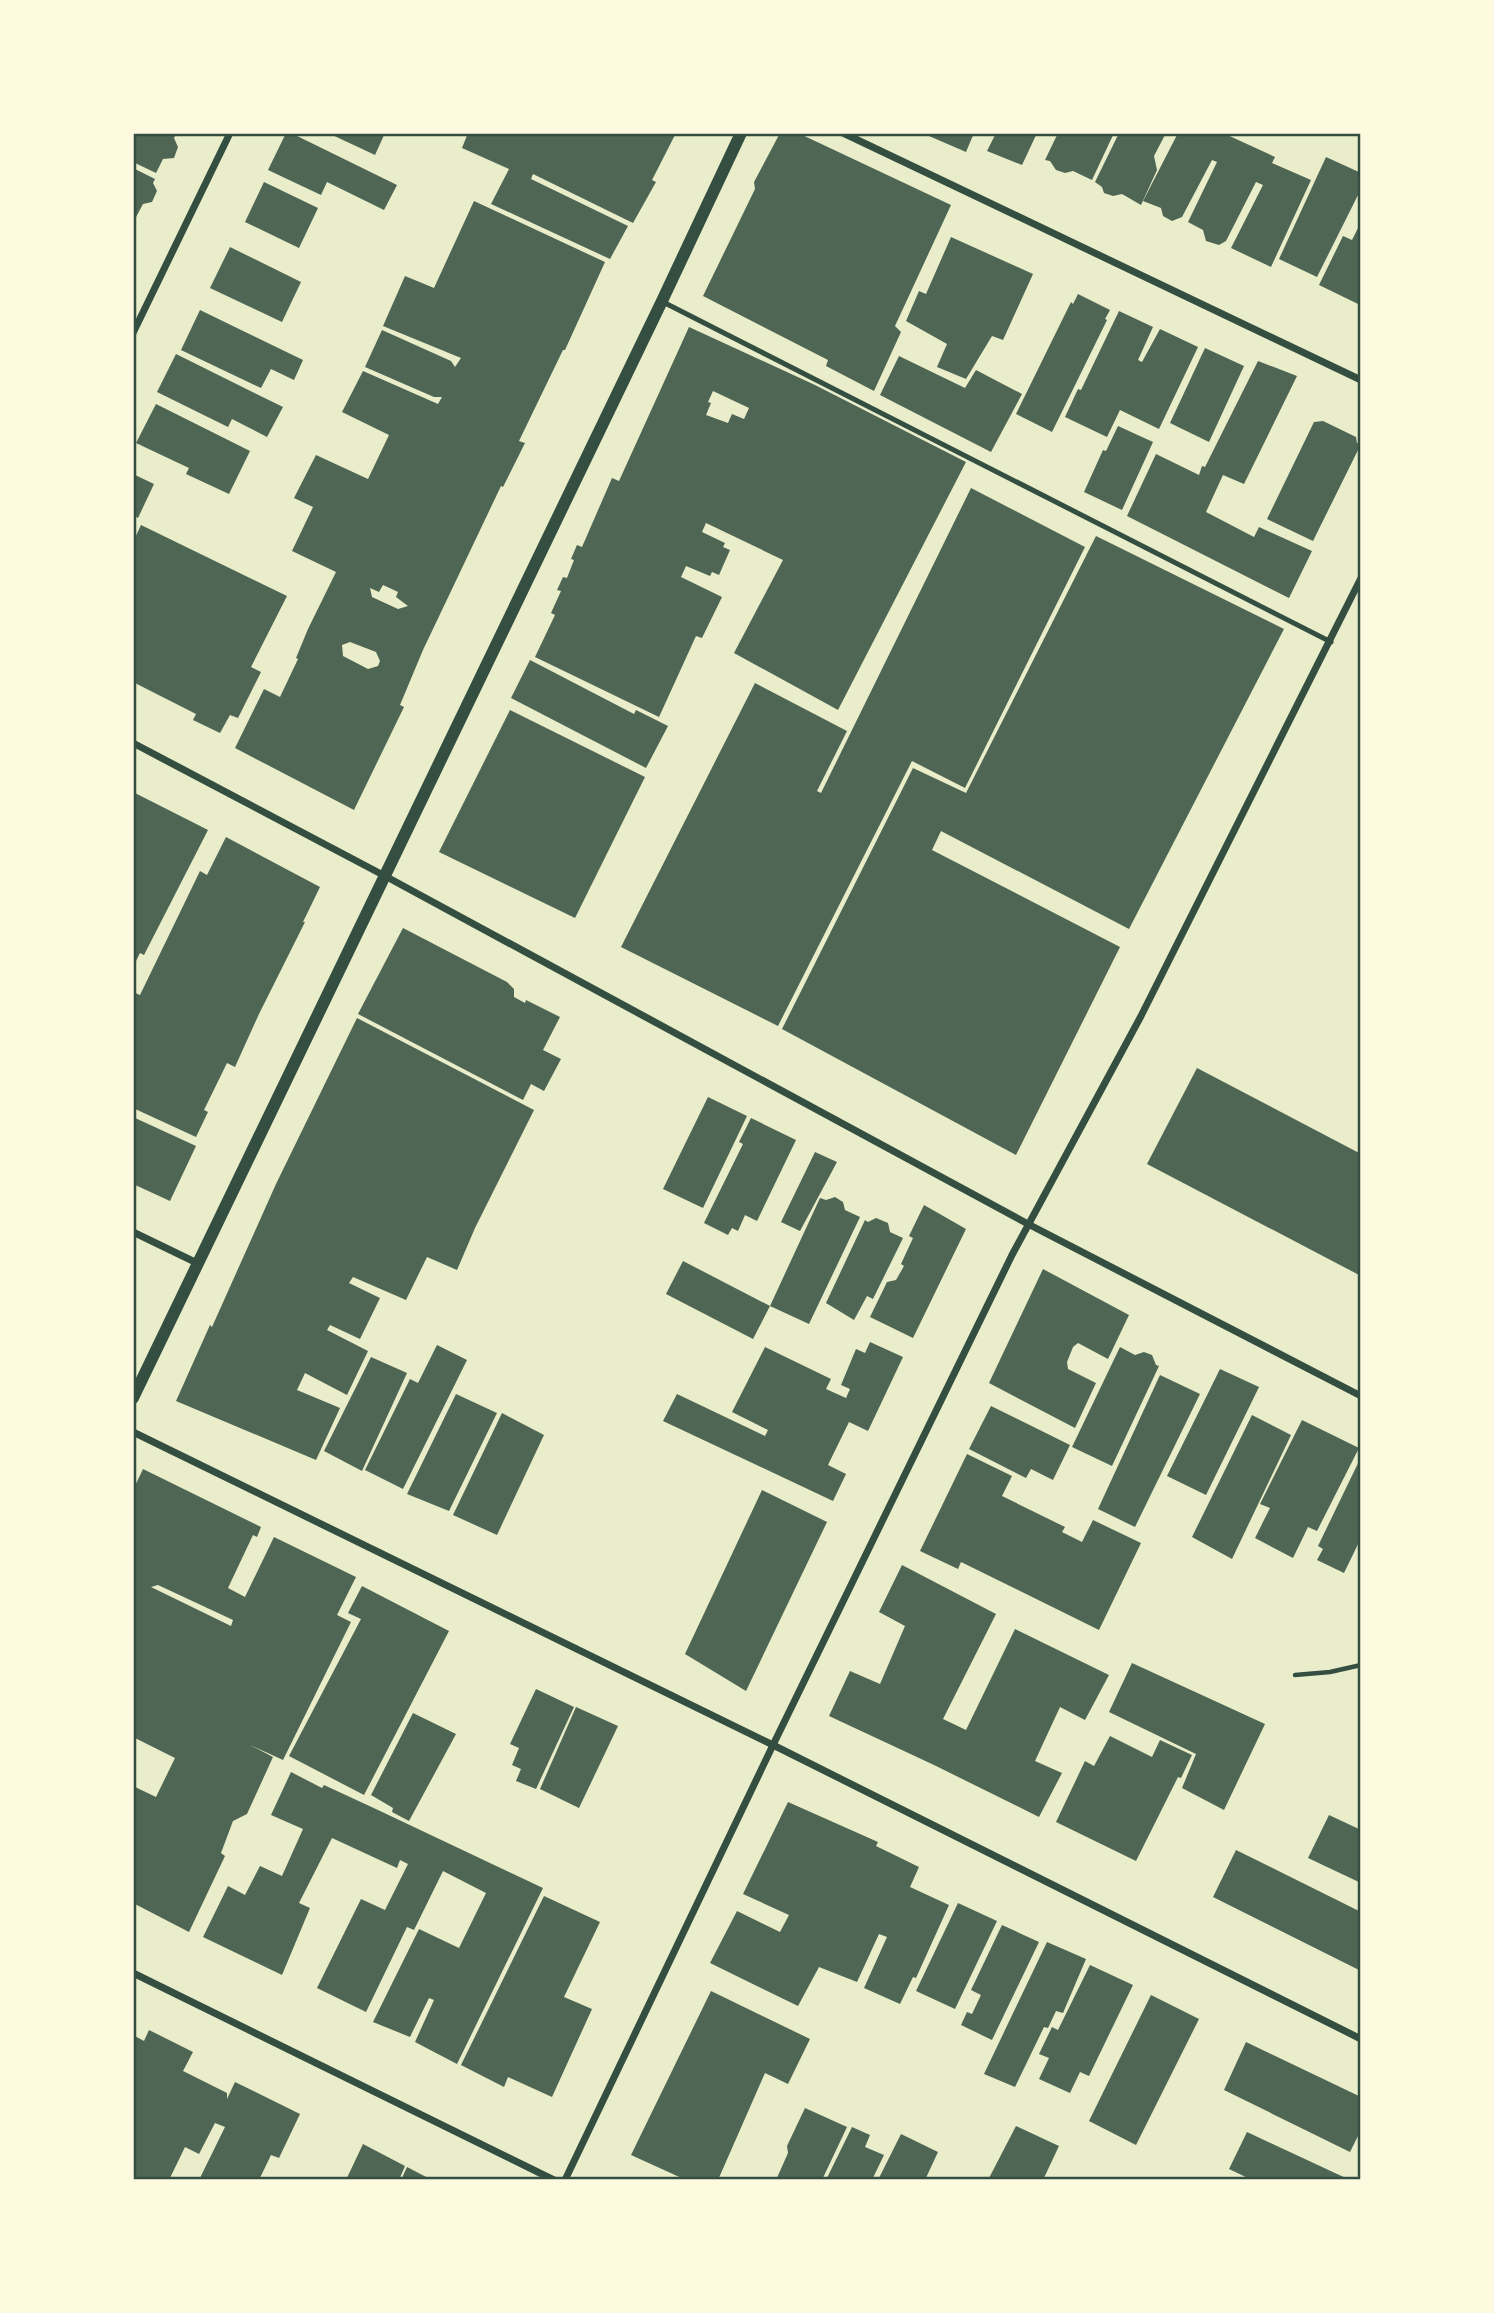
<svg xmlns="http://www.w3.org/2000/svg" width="1494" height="2313" viewBox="0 0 1494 2313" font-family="'Fira Sans Condensed',sans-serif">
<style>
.building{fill:#4f6655;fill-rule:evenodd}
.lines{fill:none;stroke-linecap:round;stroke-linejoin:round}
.path{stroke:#344e41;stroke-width:4.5}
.service{stroke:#344e41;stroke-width:5}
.minor{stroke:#344e41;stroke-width:7}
.tertiary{stroke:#344e41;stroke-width:12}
.neatline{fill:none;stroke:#344e41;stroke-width:2.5}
</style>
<rect width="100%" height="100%" fill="#e9edc9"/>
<g class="building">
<path d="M133,133L176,134L174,138L178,147L174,158L163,159L156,173L133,162Z"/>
<path d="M286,133H291L397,185L384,210L327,182L321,195L268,170Z"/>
<path d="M328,133H385L375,155Z"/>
<path d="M468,133H676L652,180L656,182L633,223L533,174L531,179L628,226L610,259L491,204L509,169L462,148Z"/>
<path d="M780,133H798L951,205L895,326L901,332L874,391L826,366L828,360L703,296L755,189L754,182Z"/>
<path d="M922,133H974L966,152Z"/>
<path d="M996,133H1037L1022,165L987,151Z"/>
<path d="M1058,133H1114L1092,180L1073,171L1065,173L1056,170L1050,161L1045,160Z"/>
<path d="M1119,133H1166L1154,156L1157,170L1141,205L1122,194L1113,196L1104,193L1102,187L1095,182Z"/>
<path d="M1178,133H1223L1275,157L1272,163L1311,180L1271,267L1231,248L1263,185L1256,182L1226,241L1219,245L1206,241L1203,230L1188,222L1217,162L1212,160L1182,217L1172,221L1163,216L1161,208L1143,201Z"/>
<path d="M1326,157L1361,173V189L1317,277L1279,259Z"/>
<path d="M133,168L155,179L153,183L157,191L152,202L143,204L135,219L133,217Z"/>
<path d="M264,182L318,208L299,248L245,222Z"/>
<path d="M474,201L605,262L565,350H563L519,441L525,443L503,487L501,486L423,650L400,705L404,707L354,810L235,748L264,689L280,697L298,659L296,658L308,629L336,572L292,551L313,507L294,498L316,455L368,479L389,435L342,412L363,371L438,404L442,397H434L365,367L382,330L451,361L455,367L461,358L383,326L405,276L434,288ZM383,585L398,592L396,597L408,606L398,609L372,597L370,588L379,592ZM350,642L376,652L380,661L378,666L368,669L343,656L342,645Z"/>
<path d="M1361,222V297L1358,304L1319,285L1343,236L1352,240Z"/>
<path d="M951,237L1033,274L1003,340L992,336L966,379L937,367L947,344L906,321L919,291L926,294Z"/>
<path d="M230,247L301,282L282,322L210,288Z"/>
<path d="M1078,294L1110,310L1105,319L1107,320L1052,432L1016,414L1071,302L1073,304Z"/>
<path d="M200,310L303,360L294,380L271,369L261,388L181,350Z"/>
<path d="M1119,311L1153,327L1138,360L1142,362L1160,329L1198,347L1159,429L1120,410L1107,437L1065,417L1078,389L1081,390Z"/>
<path d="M689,327L815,385L966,462L838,710L734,653L783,560L706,523L702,532L725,543L723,547L730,550L719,575L712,572L710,576L686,566L681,577L722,597L702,638L696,636L659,717L535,657L555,615L551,613L561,591L557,590L563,577L567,578L574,560L571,559L577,545L582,547L612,478L619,481ZM713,391L749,408L744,419L732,414L728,423L706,415L711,403L708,402Z"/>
<path d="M1205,348L1244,366L1209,442L1170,423Z"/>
<path d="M176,354L283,407L267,437L232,419L228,427L157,392Z"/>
<path d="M899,356L965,388L976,370L1022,394L991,452L880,395Z"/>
<path d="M1258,361L1297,376L1244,484L1223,475L1206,512L1254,537L1259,527L1312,551L1289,598L1127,516L1156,454L1199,475L1202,466L1205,467Z"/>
<path d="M156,404L250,451L229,494L186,474L189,468L136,443Z"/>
<path d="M1323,421L1356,437L1357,443L1361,444L1313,541L1267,519L1314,422Z"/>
<path d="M1118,426L1153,442L1122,510L1084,492L1103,450L1106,451Z"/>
<path d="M133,474L154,484L138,518L133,515Z"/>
<path d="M971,488L1085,547L965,788L912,761L778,1026L621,947L755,683L847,731L817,791L821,793Z"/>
<path d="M141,525L287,596L251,667L261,672L238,718L230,715L220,733L193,720L196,714L133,682V542Z"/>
<path d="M1096,536L1284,629L1129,929L941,831L932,850L1120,947L1016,1155L782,1029L913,768L966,793Z"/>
<path d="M530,660L634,714L636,710L668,726L646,768L511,698Z"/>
<path d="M510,710L645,777L575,918L439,852Z"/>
<path d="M133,792L208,830L144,955L140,953L133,967Z"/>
<path d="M226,837L320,887L303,922H305L259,1014L235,1067L227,1063L204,1110L208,1112L196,1137L133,1108V992L140,995L200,871L207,875Z"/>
<path d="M403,928L507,982L514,989V997L525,1003L526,1000L560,1017L543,1050L561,1059L544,1091L531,1084L523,1100L358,1014Z"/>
<path d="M357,1018L534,1110L475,1228L457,1270L427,1257L406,1300L353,1277L349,1283L380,1298L360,1339L330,1325L327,1330L368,1351L347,1395L305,1373L297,1390L340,1408L316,1460L176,1401L210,1325L212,1327L276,1184Z"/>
<path d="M1197,1068L1361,1154V1276L1147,1164Z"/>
<path d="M708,1097L747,1116L703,1208L663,1189Z"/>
<path d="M133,1117L196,1146L170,1201L133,1184Z"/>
<path d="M751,1118L796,1140L757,1221L745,1215L738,1231L732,1228L728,1235L704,1223L743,1144L739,1142Z"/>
<path d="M815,1152L837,1162L800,1231L781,1222Z"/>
<path d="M835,1197L843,1202L845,1210L860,1217L809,1324L770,1306L820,1198L826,1200Z"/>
<path d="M924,1205L966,1229L913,1338L870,1317L887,1282L896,1280L904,1266L901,1264L913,1238L909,1236Z"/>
<path d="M876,1218L888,1223L890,1232L903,1238L873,1299L867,1296L854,1320L826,1303L865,1220L868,1222Z"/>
<path d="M683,1261L770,1306L753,1339L666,1294Z"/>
<path d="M1043,1269L1129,1315L1108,1359L1078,1343L1073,1347L1067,1362L1068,1369L1096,1383L1075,1428L989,1383Z"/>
<path d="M870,1342L903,1357L868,1431L849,1422L828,1465L846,1474L833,1501L663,1421L677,1394L765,1436L768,1430L732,1412L765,1347L831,1379L826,1389L846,1398L850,1389L841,1385L856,1349L865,1353Z"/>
<path d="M437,1345L467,1360L403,1489L365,1470L410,1379L418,1383Z"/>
<path d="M1120,1347L1135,1355L1144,1352L1152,1355L1156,1365L1159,1366L1112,1466L1072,1447Z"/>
<path d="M371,1357L407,1373L362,1471L324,1451Z"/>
<path d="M1220,1369L1259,1387L1206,1495L1167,1476Z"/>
<path d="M1160,1375L1200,1394L1135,1527L1098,1509Z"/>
<path d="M456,1394L497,1413L449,1511L407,1494Z"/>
<path d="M991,1406L1070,1445L1053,1480L1031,1469L1026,1478L969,1449Z"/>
<path d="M502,1413L544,1435L497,1535L453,1515Z"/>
<path d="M1252,1415L1291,1435L1232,1559L1192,1537Z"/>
<path d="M1302,1420L1359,1448L1317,1531L1308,1527L1293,1558L1255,1538L1270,1508L1260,1504Z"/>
<path d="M967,1454L1012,1476L1002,1496L1065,1527L1062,1532L1082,1542L1093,1520L1141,1543L1099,1630L961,1562L958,1569L920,1551Z"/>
<path d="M1361,1457V1538L1344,1573L1317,1560L1323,1549L1318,1546Z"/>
<path d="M143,1469L261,1527L257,1537L253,1535L228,1588L245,1597L274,1537L356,1577L337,1615L351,1622L283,1760L250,1745L273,1757L247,1814L233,1821L221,1853L225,1856L189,1932L133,1903V1786L156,1797L175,1758L133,1737V1490ZM158,1585L233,1620L231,1626L151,1587Z"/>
<path d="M762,1490L827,1522L746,1691L685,1654Z"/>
<path d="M902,1565L996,1614L943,1719L966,1730L1015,1629L1109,1675L1085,1720L1060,1707L1035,1761L1062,1773L1039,1817L934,1765L829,1716L850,1671L880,1684L905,1626L879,1612Z"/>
<path d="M362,1586L449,1631L364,1795L289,1756L361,1619L348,1613Z"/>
<path d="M1132,1663L1265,1724L1224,1810L1182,1788L1196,1754L1109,1712Z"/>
<path d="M536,1689L574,1707L536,1789L516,1781L521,1769L512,1765L519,1748L510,1744Z"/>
<path d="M576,1707L618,1726L579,1808L540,1789Z"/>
<path d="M413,1713L456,1734L409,1821L392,1812L393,1808L371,1795Z"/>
<path d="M1110,1736L1152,1757L1160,1740L1192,1755L1181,1778L1178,1777L1136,1861L1056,1822L1085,1761L1094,1766Z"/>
<path d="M291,1772L322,1788L324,1785L378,1810L543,1888L457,2064L415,2042L434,2000L429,1998L410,2037L373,2022L419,1929L459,1948L486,1893L443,1871L414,1930L407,1927L366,2012L317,1988L361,1899L385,1910L408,1864L400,1860L397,1868L332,1838L299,1903L310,1908L282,1975L203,1937L228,1886L245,1895L260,1866L282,1876L303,1829L271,1815Z"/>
<path d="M788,1802L878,1842L876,1846L919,1867L910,1887L949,1905L916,1978L913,1977L900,2004L864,1988L887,1937L879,1934L857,1982L819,1967L798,2006L710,1963L737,1911L780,1932L789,1915L743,1894Z"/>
<path d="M1329,1815L1361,1830V1883L1308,1858Z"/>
<path d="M1236,1850L1361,1912V1971L1213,1897Z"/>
<path d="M544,1896L600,1922L564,1997L592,2009L552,2097L508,2077L504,2087L461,2065Z"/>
<path d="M958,1903L997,1921L955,2009L916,1991Z"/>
<path d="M1002,1925L1039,1942L992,2040L961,2025L967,2012L972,2014L981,1995L971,1990Z"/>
<path d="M1047,1942L1086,1959L1063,2013L1056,2011L1048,2028L1044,2027L1015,2087L984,2074Z"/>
<path d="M1090,1965L1133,1985L1089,2076L1080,2072L1070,2093L1039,2079L1049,2058L1039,2054L1052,2027L1058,2030Z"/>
<path d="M711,1991L810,2039L788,2084L765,2073L718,2180H686L631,2155Z"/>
<path d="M1151,1995L1199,2019L1136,2145L1089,2121Z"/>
<path d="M149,2030L193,2052L183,2071L227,2093V2099L235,2082L300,2114L279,2158L271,2155L259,2180H199L225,2127L215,2123L199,2154L185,2147L169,2180L133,2179V2035L144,2041Z"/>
<path d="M1246,2042L1361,2097V2130L1350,2152L1224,2090Z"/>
<path d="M805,2108L847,2127L822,2180H776L788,2153L787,2146Z"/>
<path d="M1016,2126L1059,2146L1043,2180H988Z"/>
<path d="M852,2127L870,2135L865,2147L884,2155L872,2180H826Z"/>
<path d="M1247,2132L1350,2180H1252L1229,2169Z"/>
<path d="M901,2134L938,2152L925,2180H878Z"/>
<path d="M363,2144L405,2166L399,2180H346Z"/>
<path d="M407,2167L432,2180H401Z"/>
</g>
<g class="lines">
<path class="path" d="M1295,1675L1330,1672L1361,1665"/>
<path class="service" d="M663,302L1331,642"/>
<g class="minor">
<path d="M843,133L1361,380"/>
<path d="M133,333L230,133"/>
<path d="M133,743L385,876L1028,1224L1361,1396"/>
<path d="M133,1232L197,1263"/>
<path d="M133,1432L773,1745L1361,2039"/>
<path d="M133,1973L554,2180"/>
<path d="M565,2180L773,1745L1012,1255L1141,1016L1361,578"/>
</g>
<path class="tertiary" d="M133,1398L662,301L741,133"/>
</g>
<rect width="1494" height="2313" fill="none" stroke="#fefae0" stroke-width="270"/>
<rect x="135" y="135" width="1224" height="2043" class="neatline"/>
</svg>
